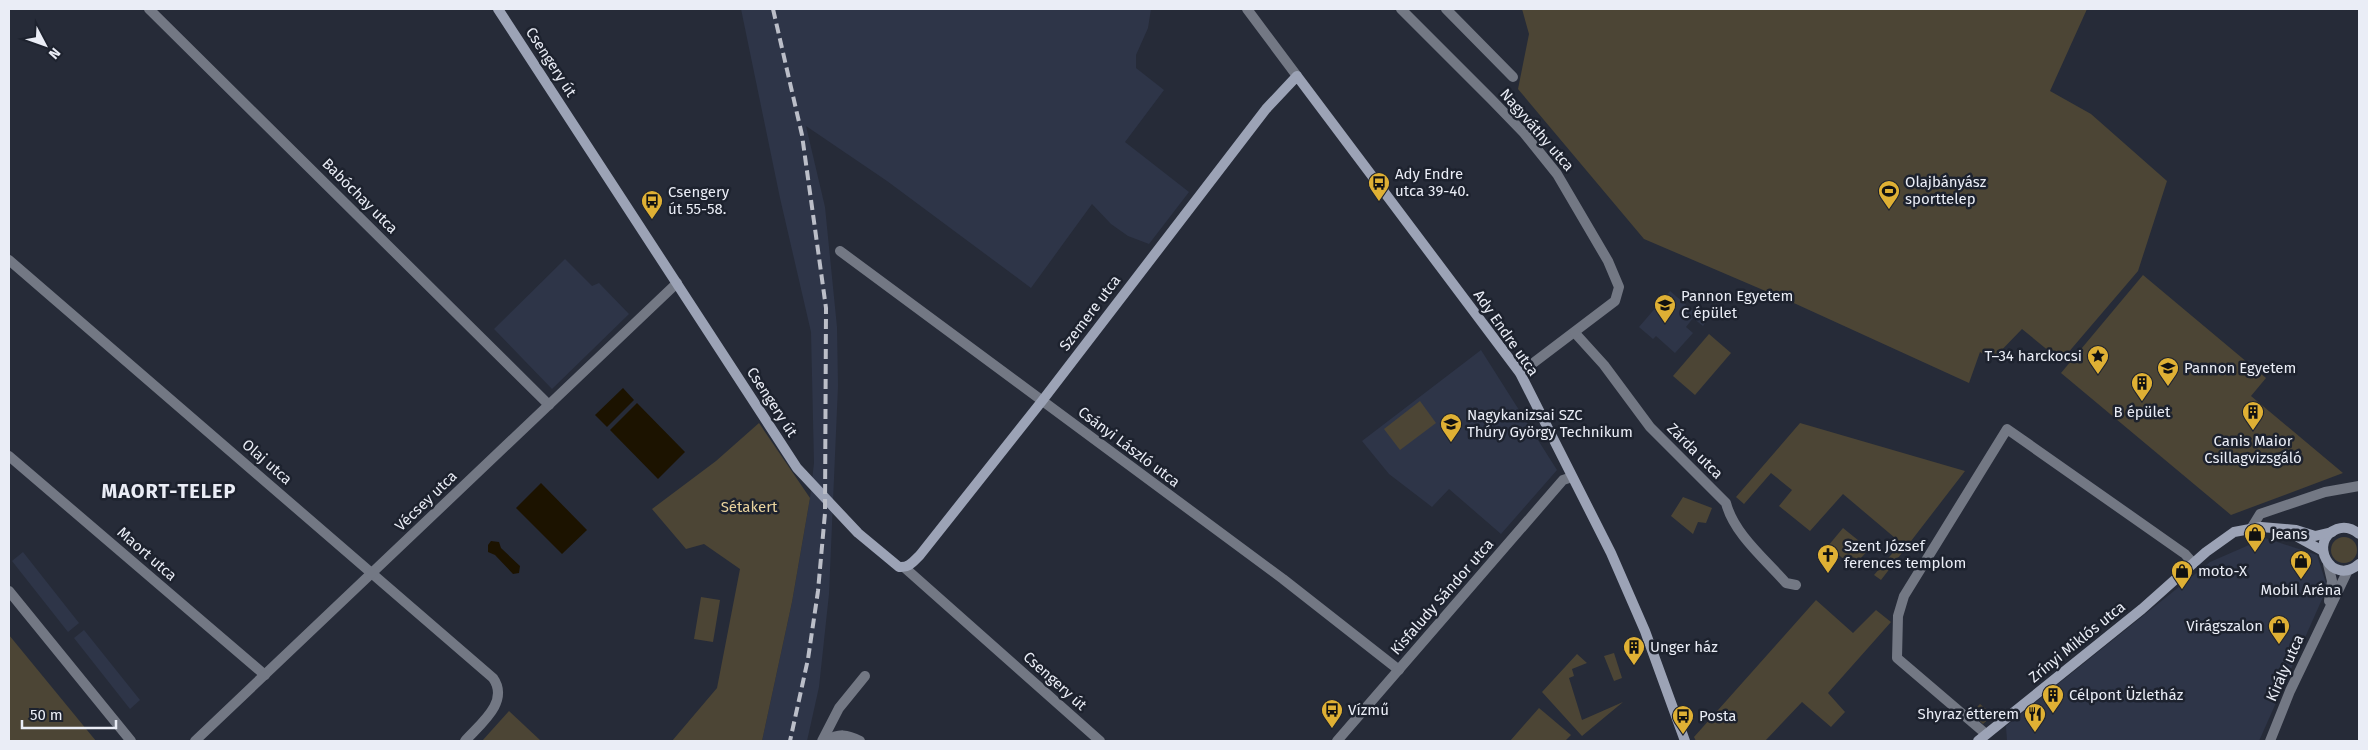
<svg xmlns="http://www.w3.org/2000/svg" width="2368" height="750" viewBox="0 0 2368 750" font-family="'Fira Sans',sans-serif">
<style>
.built{fill:#2e3548}
.green{fill:#4c4535}
.water{fill:#1c1300}
.lines{fill:none;stroke-linecap:round;stroke-linejoin:round}
.minor{stroke:#737884;stroke-width:10}
.tertiary{stroke:#737884;stroke-width:10}
.secondary{stroke:#9ca3b6;stroke-width:10}
.rail{stroke:#bbbec8;stroke-width:4;stroke-dasharray:10 5;stroke-linecap:butt}
.labels{text-anchor:middle;dominant-baseline:central;stroke-width:5;stroke-linejoin:round;paint-order:stroke}
.street-label{font-size:15px;fill:#eaedf6;stroke:#1d222e}
.poi-label{font-size:15px;fill:#eaedf6;stroke:#1d222e;text-anchor:start}
.park-label{font-size:15px;fill:#e9d39e;stroke:#1d222e}
.district-label{font-size:20px;font-weight:bold;letter-spacing:1px;fill:#eaedf6;stroke:#1d222e}
</style>
<rect width="100%" height="100%" fill="#262b38"/>
<g class="built">
<path d="M741,9H1151L1148,28L1136,55V68L1164,90L1125,142L1189,192L1149,244L1128,236L1111,224L1092,204L1031,288L887,181L806,126L825,207L837,327L838,386L829,594L819,687L807,741H762L792,602L810,498L814,463L811,332L780,198Z"/>
<path d="M565,259L592,286L599,283L629,314L552,389L494,329Z"/>
<path d="M1670,291L1706,322L1703,326L1693,318L1686,327L1693,333L1675,353L1656,336L1653,339L1639,327Z"/>
<path d="M1481,350L1557,470L1501,534L1449,489L1432,507L1389,474L1362,441Z"/>
<path d="M2265,538L2317,555L2326,583L2323,597L2259,741H2007L2006,726L2210,562Z"/>
<path d="M23,552L79,623L68,632L12,561Z"/>
<path d="M84,630L140,700L130,709L74,638Z"/>
</g>
<g class="green">
<path d="M1522,9H2087L2050,91L2091,114L2167,181L2138,271L2061,361L2022,329L1992,360L1980,352L1969,383L1796,304L1644,239L1518,89L1529,34Z"/>
<path d="M2143,275L2266,378L2251,396L2343,473L2231,515L2061,373Z"/>
<path d="M1709,334L1731,353L1695,395L1673,376Z"/>
<path d="M1420,401L1436,423L1400,450L1384,429Z"/>
<path d="M759,423L810,498L792,602L762,741H672L717,688L740,569L704,544L686,549L652,509L716,461Z"/>
<path d="M1800,423L1965,471L1881,580L1874,575L1901,543L1843,494L1810,531L1779,506L1792,490L1771,473L1744,504L1736,497Z"/>
<path d="M1683,497L1712,508L1706,523L1698,522L1693,534L1671,516Z"/>
<path d="M1843,528L1869,549L1853,567L1828,546Z"/>
<circle cx="2344" cy="550" r="13"/>
<path d="M701,597L720,600L713,642L694,639Z"/>
<path d="M1816,600L1853,633L1876,610L1891,622L1828,693L1845,712L1831,727L1802,702L1765,741H1696L1694,737Z"/>
<path d="M9,635L96,741H9Z"/>
<path d="M1614,653L1622,678L1614,681L1604,656Z"/>
<path d="M1577,654L1587,663L1572,669L1574,676L1569,678L1582,720L1623,702L1582,736L1542,692Z"/>
<path d="M1980,704L1993,715L1983,724L1971,713Z"/>
<path d="M1539,708L1571,735L1565,741H1510Z"/>
<path d="M509,711L541,741H482Z"/>
</g>
<g class="water">
<path d="M623,388L634,400L607,427L595,415Z"/>
<path d="M637,403L685,452L658,479L610,430Z"/>
<path d="M541,483L587,530L562,554L516,508Z"/>
<path d="M491,541L499,542L501,548L520,566L519,573L513,574L495,555L488,552V545Z"/>
</g>
<g class="lines">
<g class="minor">
<path d="M149,9L549,405"/>
<path d="M1401,9L1491,99L1524,133L1557,174L1608,261L1619,287L1615,301L1520,373"/>
<path d="M1446,9L1513,77"/>
<path d="M840,251L1283,579L1399,670"/>
<path d="M9,260L493,678C510,702 480,724 465,741"/>
<path d="M1575,333L1604,365L1650,427L1726,503C1734,534 1765,559 1786,583L1796,585"/>
<path d="M9,456L265,675"/>
<path d="M2252,527L2260,514L2325,492L2359,486"/>
<path d="M9,591L131,741"/>
<path d="M1986,734L1897,658L1898,616L1904,596L2007,429L2185,554L2193,563"/>
<path d="M195,741L677,283"/>
<path d="M822,741L839,708L865,676"/>
<path d="M826,741C839,733 847,734 860,741"/>
<path d="M1337,741L1563,480L1572,477"/>
</g>
<g class="tertiary">
<path d="M1247,9L1297,76"/>
<path d="M2328,564L2332,581L2329,601"/>
<path d="M905,568L1100,741"/>
<path d="M2270,741L2290,691L2348,570"/>
</g>
<g class="secondary">
<path d="M498,9L797,468L858,533L899,567C909,568 913,562 920,555L1042,401L1266,109L1297,76L1520,373L1611,553L1645,631L1685,741"/>
<path d="M2287,531L2323,551"/>
<path d="M2359,534C2353,529 2345,526 2337,529C2307,540 2331,588 2359,564"/>
<path d="M1978,741L2142,609L2206,552L2234,532L2261,527L2296,530L2315,536L2332,532"/>
</g>
<path class="rail" d="M773,9L802,135L826,308L825,513L818,591L808,659L790,741"/>
</g>
<defs>
<g id="bus-pin" transform="scale(1.125)"><path d="M0 17L-7.5 6A9.5 9.5 0 1 1 7.5 6Z" fill="#dfb034" stroke="#1d222e"/><path d="M-5-6H5V4H4V6H2V4H-2V6H-4V4H-5ZM-3.5-4V0h7V-4ZM-3.5 1.2v1.5H-2V1.2ZM2 1.2v1.5H3.5V1.2Z" fill="#111"/></g>
<g id="stadium-pin" transform="scale(1.125)"><path d="M0 17L-7.5 6A9.5 9.5 0 1 1 7.5 6Z" fill="#dfb034" stroke="#1d222e"/><path d="M0-5a6.5 5 0 1 0 0 10a6.5 5 0 1 0 0-10ZM-3.5-1.8h7v3.6h-7Z" fill="#111"/></g>
<g id="university-pin" transform="scale(1.125)"><path d="M0 17L-7.5 6A9.5 9.5 0 1 1 7.5 6Z" fill="#dfb034" stroke="#1d222e"/><path d="M0-5L7-2L0 1L-7-2ZM-4 1L0 2.5L4 1V4Q0 6-4 4Z" fill="#111"/></g>
<g id="sight-pin" transform="scale(1.125)"><path d="M0 17L-7.5 6A9.5 9.5 0 1 1 7.5 6Z" fill="#dfb034" stroke="#1d222e"/><path d="M0-6L1.8-2.2L6-1.7L2.9 1.2L3.7 5.4L0 3.3L-3.7 5.4L-2.9 1.2L-6-1.7L-1.8-2.2Z" fill="#111"/></g>
<g id="building-pin" transform="scale(1.125)"><path d="M0 17L-7.5 6A9.5 9.5 0 1 1 7.5 6Z" fill="#dfb034" stroke="#1d222e"/><path d="M-4-6H4V6H1V3H-1V6H-4ZM-2.5-4.3h1.7v1.8h-1.7ZM.8-4.3h1.7v1.8H.8ZM-2.5-1h1.7V.8h-1.7ZM.8-1h1.7V.8H.8Z" fill="#111"/></g>
<g id="school-pin" transform="scale(1.125)"><path d="M0 17L-7.5 6A9.5 9.5 0 1 1 7.5 6Z" fill="#dfb034" stroke="#1d222e"/><path d="M0-5L7-2L0 1L-7-2ZM-4 1L0 2.5L4 1V4Q0 6-4 4Z" fill="#111"/></g>
<g id="shop-pin" transform="scale(1.125)"><path d="M0 17L-7.5 6A9.5 9.5 0 1 1 7.5 6Z" fill="#dfb034" stroke="#1d222e"/><path d="M-5-2.5h2.3a2.7 3.5 0 0 1 5.4 0H5L5.5 6h-11ZM-1.5-2.5h3a1.5 2.3 0 0 0-3 0Z" fill="#111"/></g>
<g id="church-pin" transform="scale(1.125)"><path d="M0 17L-7.5 6A9.5 9.5 0 1 1 7.5 6Z" fill="#dfb034" stroke="#1d222e"/><path d="M-1.2-6h2.4v3.5h3.3v2.4h-3.3V6h-2.4V-.1h-3.3v-2.4h3.3Z" fill="#111"/></g>
<g id="restaurant-pin" transform="scale(1.125)"><path d="M0 17L-7.5 6A9.5 9.5 0 1 1 7.5 6Z" fill="#dfb034" stroke="#1d222e"/><path d="M-5-6h1v4h1v-4h1v4h1v-4h1v5L-1.5 .5V6h-2V.5L-5-1ZM5-6V6H3V1.5H1.5Q1.5-4 5-6Z" fill="#111"/></g>
</defs>
<g fill-rule="evenodd">
<use href="#bus-pin" x="1379" y="183"/>
<use href="#stadium-pin" x="1889" y="191"/>
<use href="#bus-pin" x="652" y="201"/>
<use href="#university-pin" x="1665" y="305"/>
<use href="#sight-pin" x="2098" y="356"/>
<use href="#university-pin" x="2168" y="368"/>
<use href="#building-pin" x="2142" y="383"/>
<use href="#building-pin" x="2253" y="412"/>
<use href="#school-pin" x="1451" y="424"/>
<use href="#shop-pin" x="2255" y="534"/>
<use href="#church-pin" x="1828" y="555"/>
<use href="#shop-pin" x="2301" y="561"/>
<use href="#shop-pin" x="2182" y="571"/>
<use href="#shop-pin" x="2279" y="626"/>
<use href="#building-pin" x="1634" y="647"/>
<use href="#building-pin" x="2053" y="695"/>
<use href="#bus-pin" x="1332" y="710"/>
<use href="#restaurant-pin" x="2035" y="714"/>
<use href="#bus-pin" x="1683" y="716"/>
</g>
<g class="labels">
<g class="street-label">
<text transform="translate(551 62) rotate(57)">Csengery út</text>
<text transform="translate(1537 130) rotate(49)">Nagyváthy utca</text>
<text transform="translate(360 196) rotate(45)">Babóchay utca</text>
<text transform="translate(1090 313) rotate(-53)">Szemere utca</text>
<text transform="translate(1506 333) rotate(55)">Ady Endre utca</text>
<text transform="translate(772 402) rotate(57)">Csengery út</text>
<text transform="translate(1129 447) rotate(37)">Csányi László utca</text>
<text transform="translate(1695 451) rotate(45)">Zárda utca</text>
<text transform="translate(267 462) rotate(41)">Olaj utca</text>
<text transform="translate(426 501) rotate(-44)">Vécsey utca</text>
<text transform="translate(147 554) rotate(41)">Maort utca</text>
<text transform="translate(1442 597) rotate(-49)">Kisfaludy Sándor utca</text>
<text transform="translate(2077 642) rotate(-39)">Zrínyi Miklós utca</text>
<text transform="translate(2285 668) rotate(-66)">Király utca</text>
<text transform="translate(1055 681) rotate(42)">Csengery út</text>
</g>
<g class="poi-label">
<text x="1395" y="174">Ady Endre<tspan x="1395" dy="17">utca 39-40.</tspan></text>
<text x="1905" y="182">Olajbányász<tspan x="1905" dy="17">sporttelep</tspan></text>
<text x="668" y="192">Csengery<tspan x="668" dy="17">út 55-58.</tspan></text>
<text x="1681" y="296">Pannon Egyetem<tspan x="1681" dy="17">C épület</tspan></text>
<text x="2082" y="356" text-anchor="end">T–34 harckocsi</text>
<text x="2184" y="368">Pannon Egyetem</text>
<text x="2142" y="412" text-anchor="middle">B épület</text>
<text x="1467" y="415">Nagykanizsai SZC<tspan x="1467" dy="17">Thúry György Technikum</tspan></text>
<text x="2253" y="441" text-anchor="middle">Canis Maior<tspan x="2253" dy="17">Csillagvizsgáló</tspan></text>
<text x="2271" y="534">Jeans</text>
<text x="1844" y="546">Szent József<tspan x="1844" dy="17">ferences templom</tspan></text>
<text x="2198" y="571">moto-X</text>
<text x="2301" y="590" text-anchor="middle">Mobil Aréna</text>
<text x="2263" y="626" text-anchor="end">Virágszalon</text>
<text x="1650" y="647">Unger ház</text>
<text x="2069" y="695">Célpont Üzletház</text>
<text x="1348" y="710">Vízmű</text>
<text x="2019" y="714" text-anchor="end">Shyraz étterem</text>
<text x="1699" y="716">Posta</text>
</g>
<g class="park-label">
<text x="749" y="507">Sétakert</text>
</g>
<g class="district-label">
<text x="169" y="491">MAORT-TELEP</text>
</g>
</g>
<rect width="2368" height="750" fill="none" stroke="#eaedf6" stroke-width="20"/>
<g transform="translate(45 45) rotate(131)" stroke="#1d222e" stroke-width="4" paint-order="stroke">
<path d="M0-4L9 19L0 12L-9 19Z" fill="#eaedf6"/>
<text y="-8" font-size="14" font-weight="bold" text-anchor="middle" fill="#eaedf6">N</text>
</g>
<path d="M22 720v8h94v-8" fill="none" stroke="#eaedf6" stroke-width="2.5"/>
<text x="30" y="720" font-size="15" fill="#eaedf6" stroke="#1d222e" stroke-width="4" paint-order="stroke">50 m</text>
</svg>
